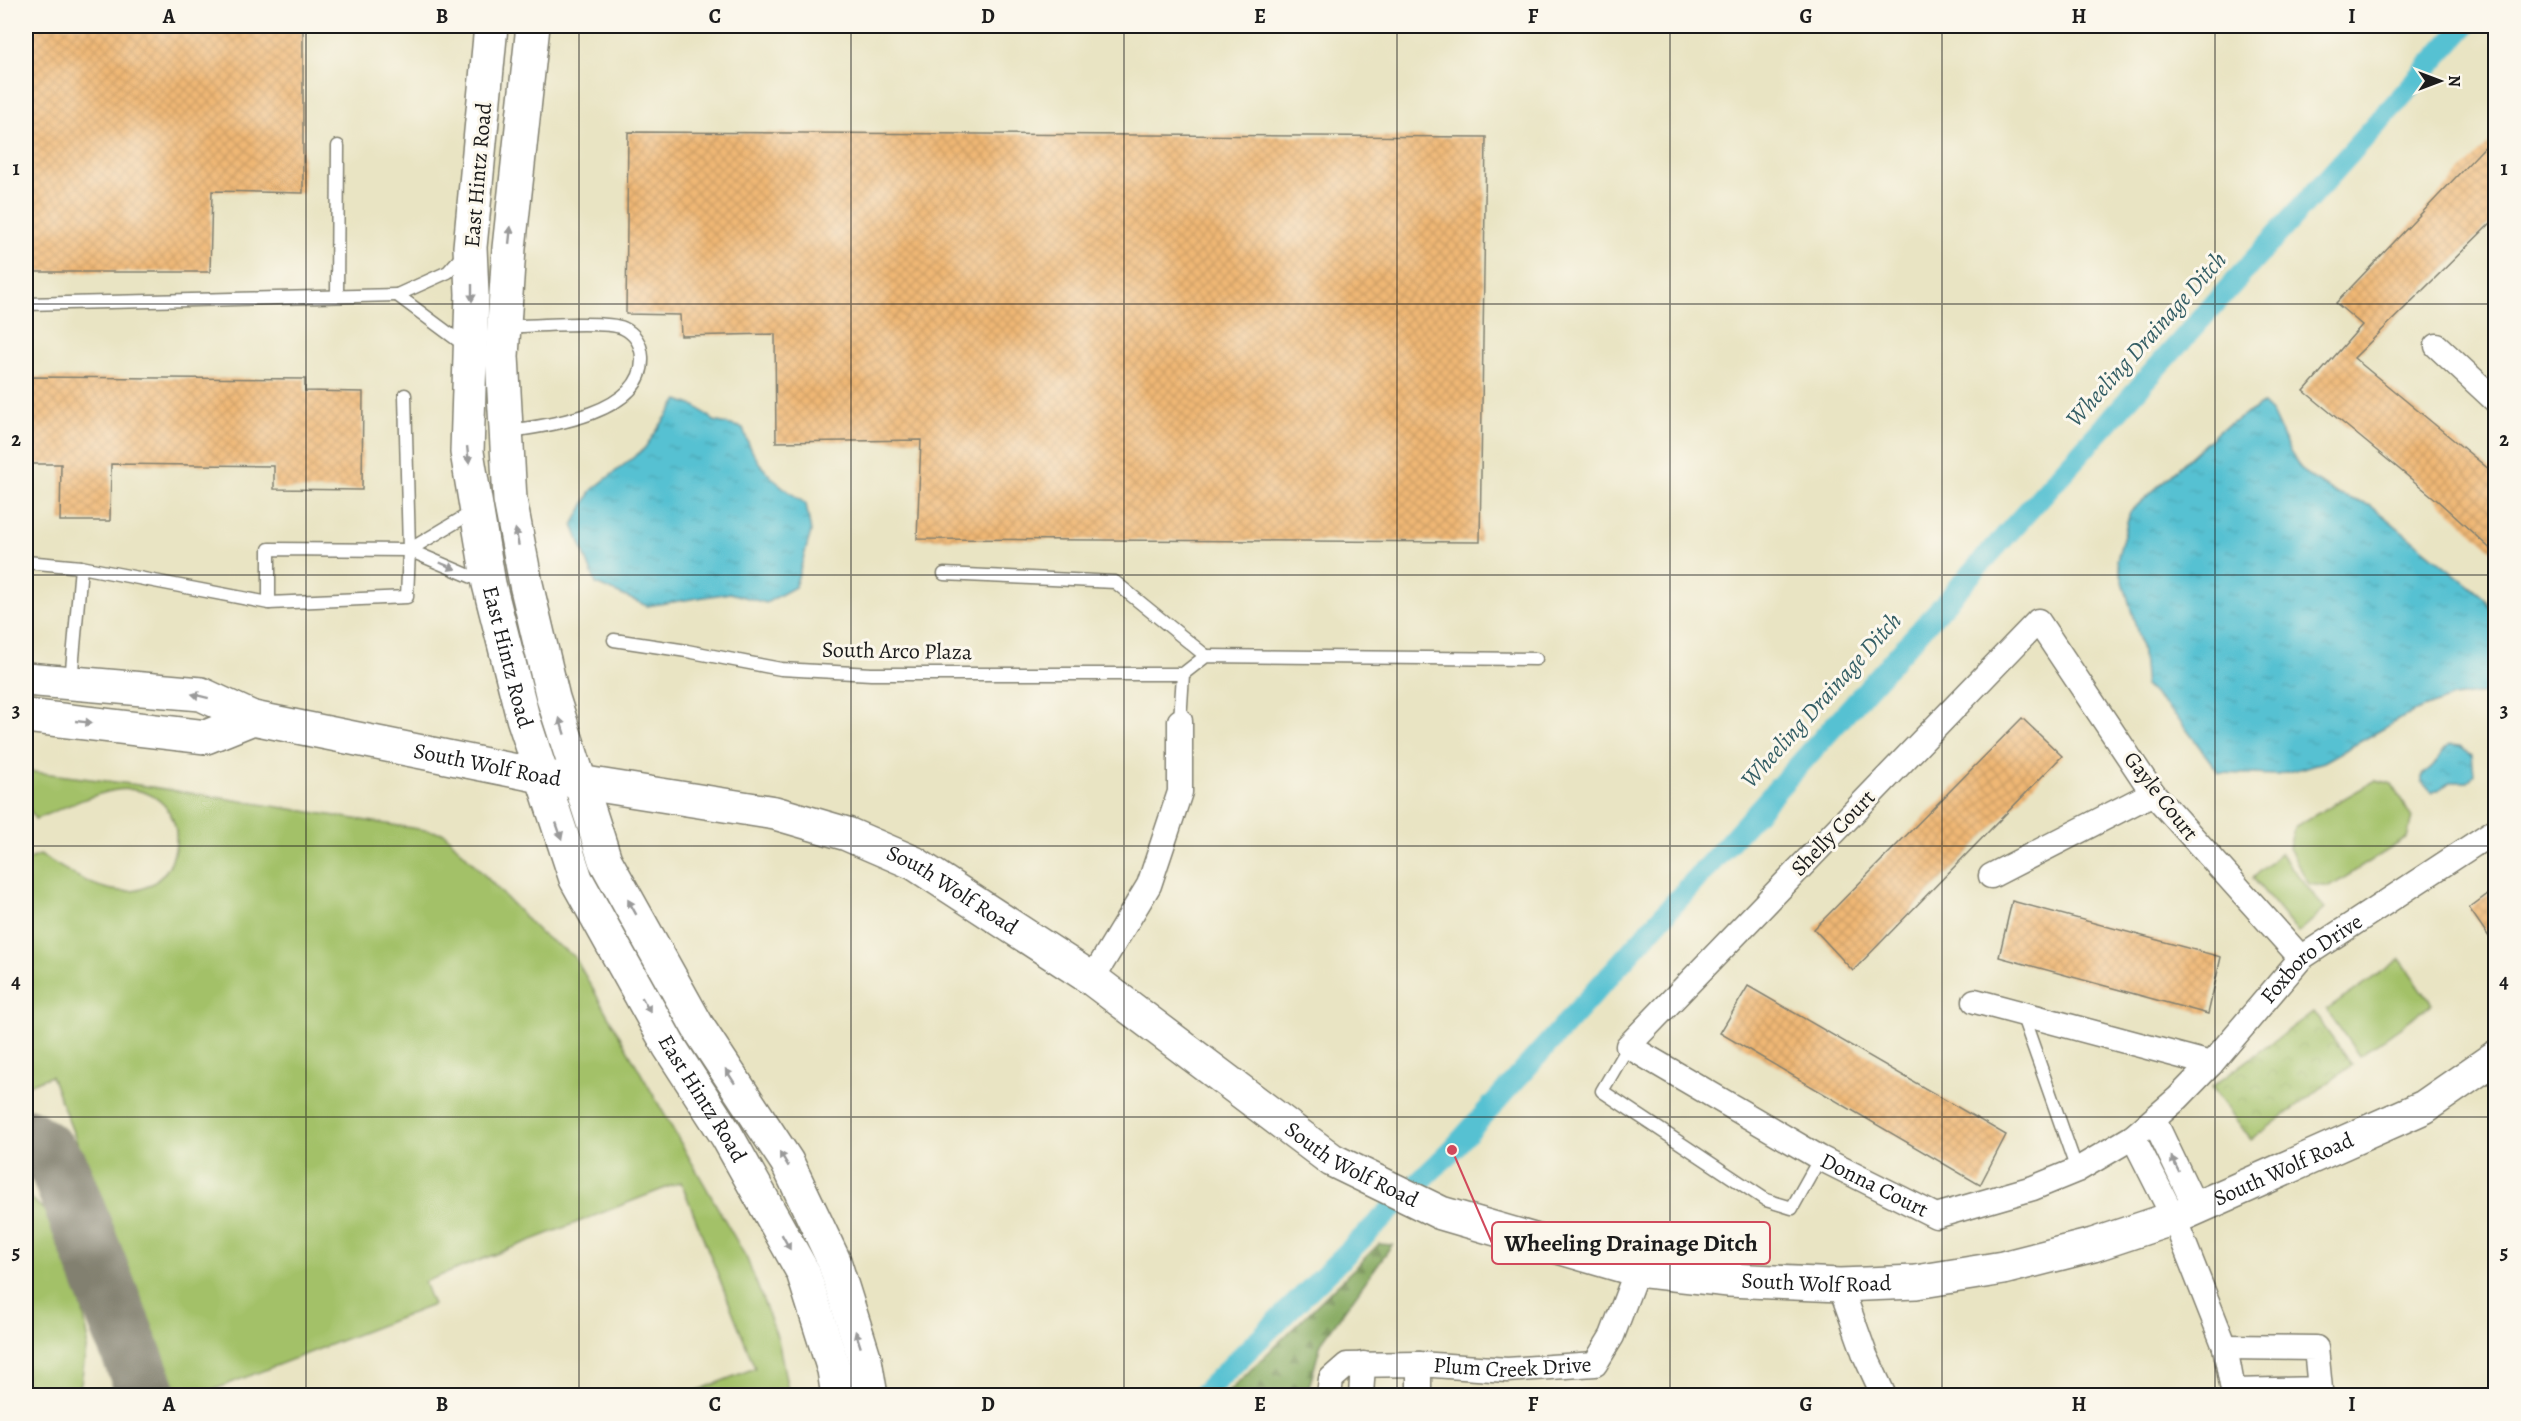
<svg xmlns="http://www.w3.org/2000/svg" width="2521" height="1421" viewBox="0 0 2521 1421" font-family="Alegreya,serif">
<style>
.green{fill:#a3c168;stroke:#606e42;stroke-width:1.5}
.forest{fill:url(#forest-firs);stroke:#4f623c;stroke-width:1.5}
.park{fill:url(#park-crowns);stroke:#606e42;stroke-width:1.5}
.water{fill:url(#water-ripples);stroke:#3a6e77;stroke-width:1.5}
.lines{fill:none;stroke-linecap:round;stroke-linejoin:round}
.canal{stroke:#57c1d2;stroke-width:22}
.taxiway{stroke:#828070;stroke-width:60}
.building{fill:url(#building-cross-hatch)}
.lane-casing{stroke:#828070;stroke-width:15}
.street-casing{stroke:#828070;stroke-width:27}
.secondary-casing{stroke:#828070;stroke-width:36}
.lane{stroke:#fff;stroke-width:12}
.street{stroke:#fff;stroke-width:24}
.secondary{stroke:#fff;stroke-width:33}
.oneway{fill:#999}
.grid{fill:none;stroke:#1c1c1c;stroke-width:1.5;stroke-opacity:0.55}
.labels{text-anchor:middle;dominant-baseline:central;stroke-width:6;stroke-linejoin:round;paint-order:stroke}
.street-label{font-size:22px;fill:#1c1c1c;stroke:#fbf7ec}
.water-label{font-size:24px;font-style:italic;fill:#345e65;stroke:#fbf7ec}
.leader{fill:none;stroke:#d1495b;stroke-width:2}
.callout-dot{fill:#d1495b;stroke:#fbf7ec;stroke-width:2}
.callout{fill:#fbf7ec;stroke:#d1495b;stroke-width:2}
.callout-label{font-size:24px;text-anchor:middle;font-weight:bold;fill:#1c1c1c}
.neatline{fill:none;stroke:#1c1c1c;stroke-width:2}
.grid-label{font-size:20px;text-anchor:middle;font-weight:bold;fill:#1c1c1c}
</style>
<defs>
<pattern id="forest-firs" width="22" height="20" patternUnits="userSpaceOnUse" patternTransform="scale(1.5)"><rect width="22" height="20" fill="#82a75c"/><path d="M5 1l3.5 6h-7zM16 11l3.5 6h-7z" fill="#6a874b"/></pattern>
<pattern id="park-crowns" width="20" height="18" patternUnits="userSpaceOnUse" patternTransform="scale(1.5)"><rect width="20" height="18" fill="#a3c168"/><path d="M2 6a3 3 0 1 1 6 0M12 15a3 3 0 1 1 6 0" fill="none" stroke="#8ca55a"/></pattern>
<pattern id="water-ripples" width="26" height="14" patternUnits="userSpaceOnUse" patternTransform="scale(1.5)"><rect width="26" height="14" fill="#57c1d2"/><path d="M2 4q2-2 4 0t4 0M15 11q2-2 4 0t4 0" fill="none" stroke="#4ba5b4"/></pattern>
<pattern id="building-cross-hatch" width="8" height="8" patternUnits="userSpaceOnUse" patternTransform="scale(1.5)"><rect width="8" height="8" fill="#efb775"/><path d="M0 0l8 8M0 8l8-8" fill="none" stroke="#cc9d65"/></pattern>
</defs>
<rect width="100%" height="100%" fill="#fbf7ec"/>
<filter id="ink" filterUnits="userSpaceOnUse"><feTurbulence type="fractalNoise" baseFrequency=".0167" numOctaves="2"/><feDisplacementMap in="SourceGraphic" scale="12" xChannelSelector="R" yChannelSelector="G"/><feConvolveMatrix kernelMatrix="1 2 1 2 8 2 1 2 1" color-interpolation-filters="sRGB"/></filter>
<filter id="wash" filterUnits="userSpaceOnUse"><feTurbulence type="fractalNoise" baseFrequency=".008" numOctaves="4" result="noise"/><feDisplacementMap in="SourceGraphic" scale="24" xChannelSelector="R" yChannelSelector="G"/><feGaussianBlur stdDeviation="1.35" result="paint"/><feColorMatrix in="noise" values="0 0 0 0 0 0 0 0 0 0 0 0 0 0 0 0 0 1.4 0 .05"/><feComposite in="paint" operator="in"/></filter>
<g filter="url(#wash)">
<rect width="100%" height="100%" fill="#e9e4c3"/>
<g class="green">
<path d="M26,771L139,785L444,833L542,935L574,956L747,1259L778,1339L789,1395H686L755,1368L681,1182L424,1282L433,1305L200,1395H176L51,1076L26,1086V860L40,855C62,867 88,886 113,890C182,904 202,802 135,790C107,785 61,810 35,819L26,803Z"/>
<path d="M2376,780L2392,784L2412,818L2407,838L2330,887L2309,884L2289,848L2294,827Z"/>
<path d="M2280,853L2325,909L2298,933L2253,878Z"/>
<path d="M2400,959L2432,1004L2359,1056L2327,1010Z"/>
<path d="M26,1193L53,1219L78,1286L88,1337L81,1383L75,1395H26Z"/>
</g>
<path class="forest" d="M1379,1244L1392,1245L1321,1343L1307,1395H1225Z"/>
<path class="park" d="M2313,1012L2352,1065L2251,1140L2212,1087Z"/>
<g class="water">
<path d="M678,400L697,407L714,421L743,428C754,466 774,482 806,504L811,532L795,587L766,603L730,593L647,606L596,584L573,525L592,490L644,449Z"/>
<path d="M2263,404L2272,413L2290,452L2303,472L2337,494L2371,506L2483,597L2495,614V692L2453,697L2413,712L2324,762L2278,775L2219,773L2178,718L2145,686L2141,645L2117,560L2130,512L2221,429Z"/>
<path d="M2450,745L2460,746L2472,755L2474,774L2468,782H2451L2432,793L2422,782V775C2440,765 2437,754 2450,745Z"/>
</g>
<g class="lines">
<path class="canal" d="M1201,1396L1452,1150L2465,26"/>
<path class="taxiway" d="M26,1138L47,1153L59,1168L148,1396"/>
</g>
<g id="blocks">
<g class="building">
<path d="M26,26H303V193L212,191L210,272H26Z"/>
<path d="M628,132L1486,137L1480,542L917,539L921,440L776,442L775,334L681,336L680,315L626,314Z"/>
<path d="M2496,135V218L2354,358L2496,475V554L2438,501L2304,391L2362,325L2336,303Z"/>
<path d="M26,377L305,379V391L363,392L362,490L274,489V466L111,464L110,521H60L61,464H26Z"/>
<path d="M2022,718L2062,756L1853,971L1814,929Z"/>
<path d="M2496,888V947L2469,908Z"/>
<path d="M2012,901L2221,957L2208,1014L1999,957Z"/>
<path d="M1748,986L2006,1135L1980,1185L1720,1033Z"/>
</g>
</g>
</g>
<g filter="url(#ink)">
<use href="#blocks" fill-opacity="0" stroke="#828070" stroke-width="1.5"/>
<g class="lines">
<g class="lane-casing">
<g id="lane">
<path d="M463,255L448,272L397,295L467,347"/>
<path d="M337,296L338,146"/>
<path d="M26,304L397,295"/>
<path d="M504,327C527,326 607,320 623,328C636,334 641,344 642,357C645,413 548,426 509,431"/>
<path d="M476,510L409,550L484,582"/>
<path d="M26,562L81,567"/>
<path d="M944,574L1115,582L1206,656"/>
<path d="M269,603V549L409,550"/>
<path d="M614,640L687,651L781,669L871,674H1183"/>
<path d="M71,681L81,567L269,603L407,597L409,550L405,395"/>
<path d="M1180,721L1183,674L1206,656L1536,659"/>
<path d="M2022,1014L2077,1170"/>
<path d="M1628,1046L1602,1091L1766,1200L1792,1208L1820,1158"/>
</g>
</g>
<g class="street-casing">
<g id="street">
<path d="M2437,346L2496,401"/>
<path d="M1991,876L2153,793"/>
<path id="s1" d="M2301,958L2153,793L2038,621L1628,1046L1820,1158L1936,1216L2033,1188L2077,1170L2133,1137L2178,1098L2211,1064L2301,958L2496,830"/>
<path d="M1092,979L1149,885L1180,792V721"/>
<path d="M1975,1001L2211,1064"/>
<path d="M2154,1120L2196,1208"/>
<path d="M2133,1137L2174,1218L2225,1347L2234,1396"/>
<path d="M1840,1285L1865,1355L1884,1396"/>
<path d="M2225,1347L2316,1348L2320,1389L2234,1391"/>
<path d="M1419,1364V1396"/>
<path id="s2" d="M1329,1396L1331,1379L1347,1365L1419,1364L1507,1370L1595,1364L1612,1336L1637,1270"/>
<path d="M1361,1396L1363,1364"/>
</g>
</g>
<g class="secondary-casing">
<g id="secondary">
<path id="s3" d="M491,26L470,247L472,294L467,452L489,584L523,718L576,879L669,1046L727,1136L803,1272L834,1370L838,1396"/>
<path d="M533,26L509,248L502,356L510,500L526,584L553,698L605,860L698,1027L787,1162L834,1261L865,1360L871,1396"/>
<path id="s4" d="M26,679L201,694L253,718L541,776L775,813L847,834L914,863L1092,979L1332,1160L1441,1213L1637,1270L1729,1280L1840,1285L1916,1282L2003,1268L2093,1245L2174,1218L2424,1107L2496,1057"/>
<path d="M26,716L206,737L253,718"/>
</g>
</g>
<use href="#lane" class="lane"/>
<use href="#street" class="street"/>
<use href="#secondary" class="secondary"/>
</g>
<defs><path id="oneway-solid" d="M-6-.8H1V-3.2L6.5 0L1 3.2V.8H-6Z" transform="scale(1.5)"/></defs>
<g class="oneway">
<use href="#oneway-solid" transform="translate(510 235) rotate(-84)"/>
<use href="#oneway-solid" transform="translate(472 293) rotate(90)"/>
<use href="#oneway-solid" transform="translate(468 455) rotate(84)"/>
<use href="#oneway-solid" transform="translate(517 537) rotate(-101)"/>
<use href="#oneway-solid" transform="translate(448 566) rotate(23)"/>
<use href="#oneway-solid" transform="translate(200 696) rotate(-166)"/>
<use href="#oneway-solid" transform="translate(84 722) rotate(6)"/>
<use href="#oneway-solid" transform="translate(562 726) rotate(-107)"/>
<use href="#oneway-solid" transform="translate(559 831) rotate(71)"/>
<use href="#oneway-solid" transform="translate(632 907) rotate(-119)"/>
<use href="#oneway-solid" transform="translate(646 1005) rotate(61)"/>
<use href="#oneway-solid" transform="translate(730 1076) rotate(-123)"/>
<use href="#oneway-solid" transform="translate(784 1159) rotate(-121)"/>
<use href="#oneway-solid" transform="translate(2175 1164) rotate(-116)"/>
<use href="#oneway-solid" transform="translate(786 1242) rotate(61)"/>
<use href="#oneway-solid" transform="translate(858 1339) rotate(-108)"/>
</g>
</g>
<path class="grid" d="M306,26V1396M579,26V1396M851,26V1396M1124,26V1396M1397,26V1396M1670,26V1396M1942,26V1396M2215,26V1396M26,304H2496M26,575H2496M26,846H2496M26,1117H2496"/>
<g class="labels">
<g class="street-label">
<text transform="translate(478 175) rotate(-85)">East Hintz Road</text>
<text transform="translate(897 651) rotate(1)">South Arco Plaza</text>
<text stroke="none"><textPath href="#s3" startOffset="636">East Hintz Road</textPath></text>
<text stroke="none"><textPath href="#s4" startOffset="472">South Wolf Road</textPath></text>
<text transform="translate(2161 796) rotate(52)">Gayle Court</text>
<text transform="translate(1833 833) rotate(-46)">Shelly Court</text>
<text stroke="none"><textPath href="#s4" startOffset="958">South Wolf Road</textPath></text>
<text stroke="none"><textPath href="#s1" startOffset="1838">Foxboro Drive</textPath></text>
<text stroke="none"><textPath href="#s3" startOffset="1122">East Hintz Road</textPath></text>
<text stroke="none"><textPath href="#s4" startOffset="1444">South Wolf Road</textPath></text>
<text stroke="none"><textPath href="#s4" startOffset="2416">South Wolf Road</textPath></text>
<text stroke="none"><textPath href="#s1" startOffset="1302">Donna Court</textPath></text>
<text stroke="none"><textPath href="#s4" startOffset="1930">South Wolf Road</textPath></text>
<text stroke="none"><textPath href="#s2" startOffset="204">Plum Creek Drive</textPath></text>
</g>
<g class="water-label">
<text transform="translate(2146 339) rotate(-48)">Wheeling Drainage Ditch</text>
<text transform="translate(1821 700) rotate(-48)">Wheeling Drainage Ditch</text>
</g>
</g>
<path class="leader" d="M1452 1150L1492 1243"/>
<circle class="callout-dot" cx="1452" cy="1150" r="6"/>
<rect class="callout" x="1492" y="1222" width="278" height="42" rx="6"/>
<g class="callout-label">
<text x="1631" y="1251">Wheeling Drainage Ditch</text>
</g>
<rect width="2521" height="1421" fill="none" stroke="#fbf7ec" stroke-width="66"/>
<g transform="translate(2440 81) rotate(90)" stroke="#fbf7ec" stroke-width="4.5" paint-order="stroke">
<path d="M0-4.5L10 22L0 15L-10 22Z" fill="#1c1c1c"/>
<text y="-9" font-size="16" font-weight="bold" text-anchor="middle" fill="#1c1c1c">N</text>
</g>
<rect x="33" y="33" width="2455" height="1355" class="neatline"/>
<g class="grid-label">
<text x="169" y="23">A</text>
<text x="442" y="23">B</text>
<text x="715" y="23">C</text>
<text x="988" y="23">D</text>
<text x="1260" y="23">E</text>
<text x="1533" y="23">F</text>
<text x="1806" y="23">G</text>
<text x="2079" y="23">H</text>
<text x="2352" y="23">I</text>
<text x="16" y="175">1</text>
<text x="2504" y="175">1</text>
<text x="16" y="446">2</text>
<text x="2504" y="446">2</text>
<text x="16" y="717">3</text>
<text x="2504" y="717">3</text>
<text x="16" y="988">4</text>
<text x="2504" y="988">4</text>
<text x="16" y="1259">5</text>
<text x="2504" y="1259">5</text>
<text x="169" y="1411">A</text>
<text x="442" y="1411">B</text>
<text x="715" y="1411">C</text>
<text x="988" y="1411">D</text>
<text x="1260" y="1411">E</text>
<text x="1533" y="1411">F</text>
<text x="1806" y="1411">G</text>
<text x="2079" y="1411">H</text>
<text x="2352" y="1411">I</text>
</g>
</svg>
